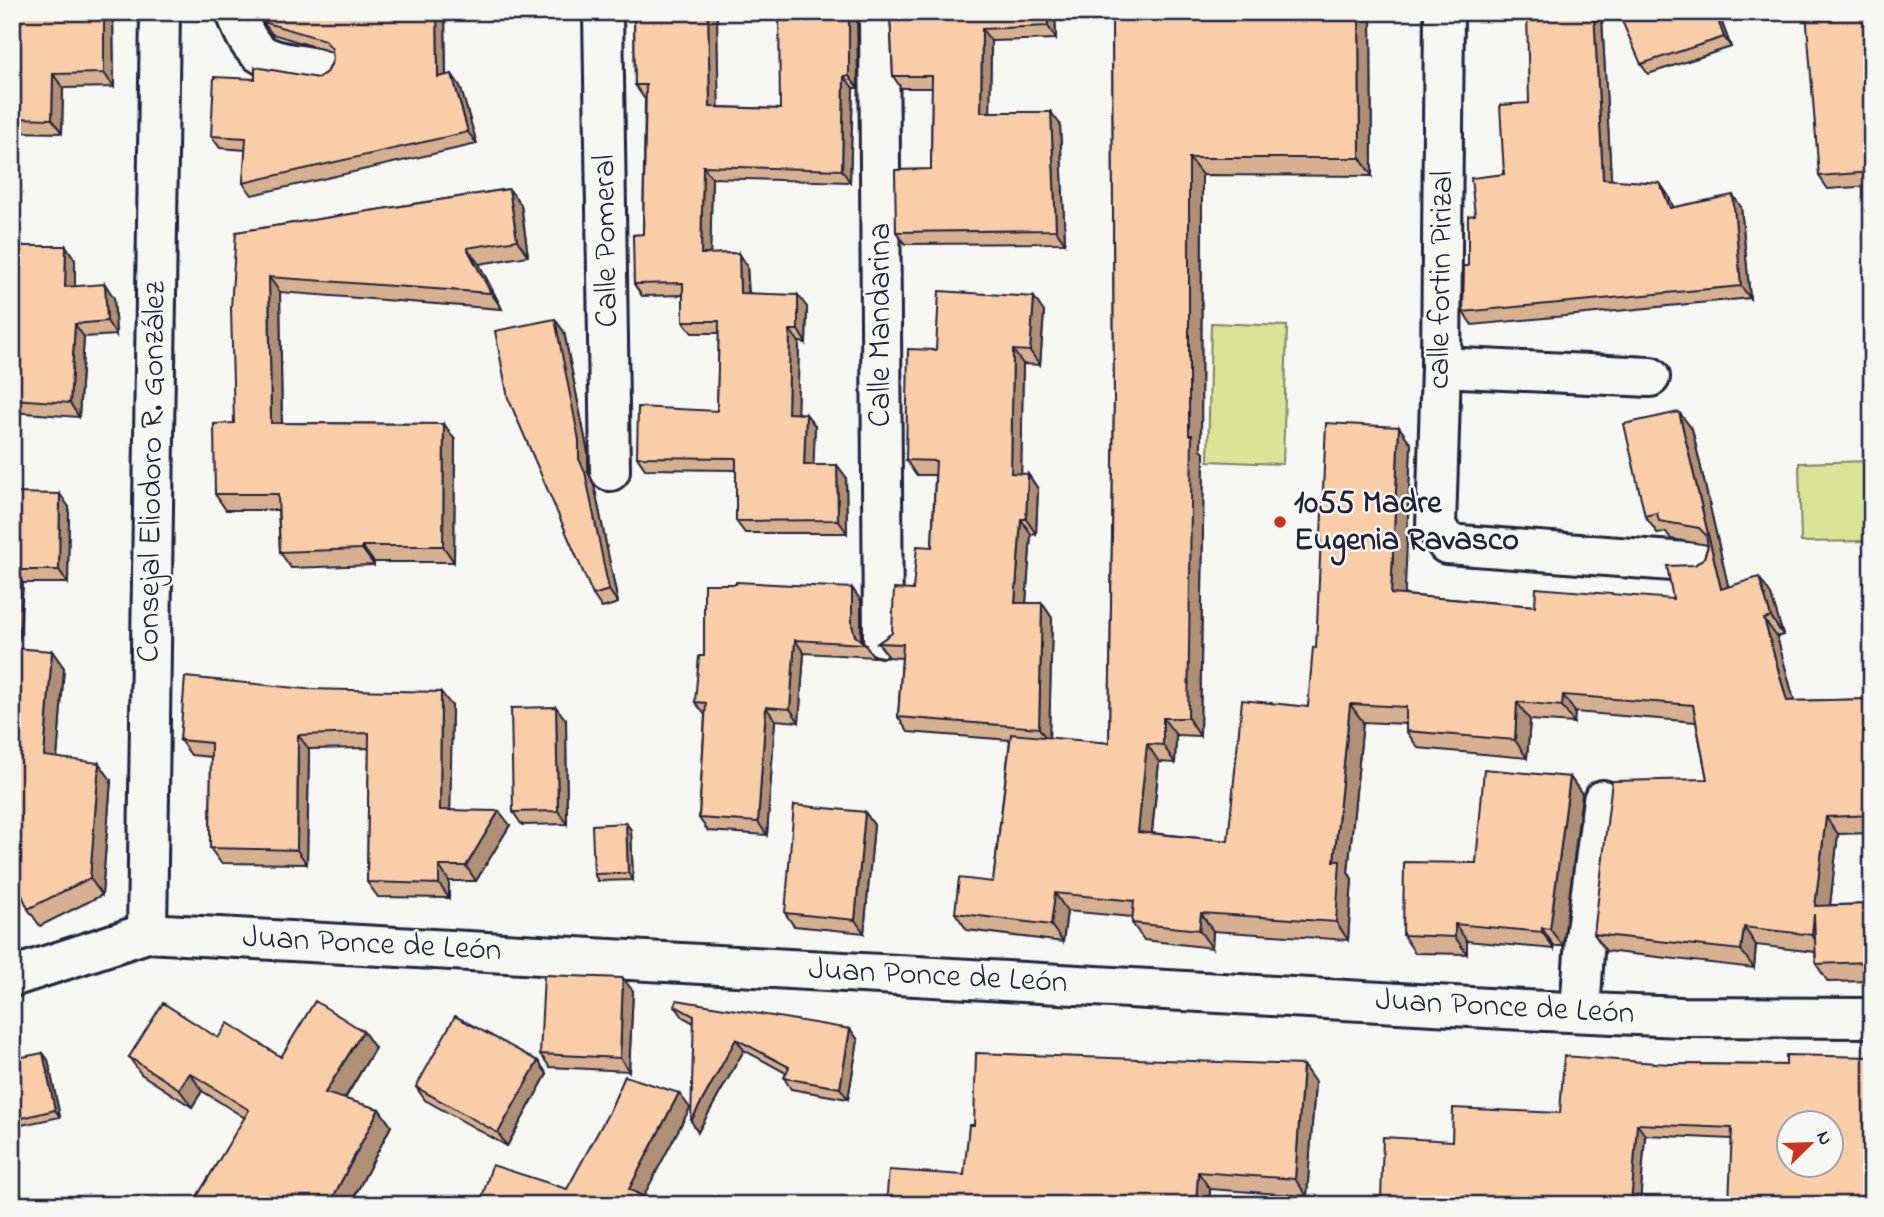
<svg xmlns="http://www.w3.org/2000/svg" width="1884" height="1217" viewBox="0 0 1884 1217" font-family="'Indie Flower',sans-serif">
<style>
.grass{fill:#d9e497;stroke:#7e8369;stroke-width:2}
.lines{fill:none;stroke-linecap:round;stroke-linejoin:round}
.minor-casing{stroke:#22223b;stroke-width:44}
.minor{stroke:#f6f6f2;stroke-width:38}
.wall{fill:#d7b091;stroke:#22223b;stroke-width:2}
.shaded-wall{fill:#af9076;stroke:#22223b;stroke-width:2}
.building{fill:#facda9;stroke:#22223b;stroke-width:2;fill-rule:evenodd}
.poi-dot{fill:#c8321e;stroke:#f6f6f2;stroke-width:2.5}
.labels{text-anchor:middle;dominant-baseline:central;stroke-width:5;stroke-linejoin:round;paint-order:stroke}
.street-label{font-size:32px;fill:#22223b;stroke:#f6f6f2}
.poi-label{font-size:32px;font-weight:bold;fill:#22223b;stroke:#f6f6f2;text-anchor:start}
</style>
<rect width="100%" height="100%" fill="#f6f6f2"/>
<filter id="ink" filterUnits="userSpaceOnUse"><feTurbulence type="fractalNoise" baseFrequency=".0143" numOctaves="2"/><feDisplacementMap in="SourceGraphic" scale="14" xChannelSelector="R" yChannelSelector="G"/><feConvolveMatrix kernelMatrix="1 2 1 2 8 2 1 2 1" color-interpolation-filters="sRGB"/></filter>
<g filter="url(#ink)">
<g class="grass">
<path d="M1211,323L1287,326L1283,464L1208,461Z"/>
<path d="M1872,461V541L1801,542L1799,463Z"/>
</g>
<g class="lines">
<g class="minor-casing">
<g id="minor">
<path d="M236,12C254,66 269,58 320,69"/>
<path d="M603,12L610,471"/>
<path d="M879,12L883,637"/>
<path d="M1444,12L1441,367L1436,526L1447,544L1699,563"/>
<path d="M1441,367L1650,377"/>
<path d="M147,933L160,12"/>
<path d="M12,977L147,933L1524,1010L1681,1017L1872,1018"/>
<path d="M1580,1012L1585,938L1603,800"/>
</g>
</g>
<use href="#minor" class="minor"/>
</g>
<g class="wall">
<path d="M12,12H113L114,87L63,88L62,133L12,132Z"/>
<path d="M445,12L446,75L460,86L477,144L252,195L243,183L246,150L220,148L211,136L255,79L318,78L328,71L333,60L332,52L272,34L263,22Z"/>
<path d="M634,12H713L717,17L718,107L780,109L857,12L858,88H853L850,182L712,178L710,254L739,253L747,266L749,293L807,307L806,343L799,342L797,413L806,414L815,426L813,465H837L846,477L847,533H745L736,521V470L645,469L637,457L717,411L719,333H692L683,321V295L642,296L634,284L643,234L645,98H644L635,85Z"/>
<path d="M890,12H1055L1056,39L991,41L990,112L1060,124L1065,243L905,244L896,232L931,169L932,88H901L893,76Z"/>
<path d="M1112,12H1371L1372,176L1202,175L1201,449L1204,453L1200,736L1176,735L1175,763L1159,762L1152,833L1228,841L1308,707L1316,648L1399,427L1411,444L1404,595L1535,606L1673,599L1695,565L1704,558L1708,545L1671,539L1666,532L1658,534L1645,516L1692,429L1728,586L1771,595L1783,635L1777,637L1794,701L1872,699V833L1838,834L1830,905L1872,904V981L1828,982L1816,964L1815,952L1756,945L1754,968L1606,951L1594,934L1707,779L1696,722L1575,712L1574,723L1530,720L1527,758L1418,748L1406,731V724L1363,722L1348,872L1352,879L1348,940L1213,931L1212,948L1144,940L1132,923V917L1067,911L1063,942L967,930L955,913L993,882L1010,740L908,732L898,717L902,658L889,657L878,643L892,633L913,590L932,547L935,475H916L906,460L936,350L1044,312L1040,365L1023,364L1021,474H1028L1038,489L1036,534H1031L1026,603H1042L1052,618L1049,738L1109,743L1114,399Z"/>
<path d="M1718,12L1731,47L1648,74L1641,64Z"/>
<path d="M1872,12V186L1828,189L1819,176Z"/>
<path d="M1602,19L1611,180L1668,195L1673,207H1741L1750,298L1472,325L1463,312L1475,215L1504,174L1529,103Z"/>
<path d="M509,189L521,205L528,256L479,264L502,309L280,292L282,423L444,424L455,440L454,562H374V565L291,568L280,552L278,510H226L215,494L234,423L236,232Z"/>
<path d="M12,197L14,246H66L75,260V286L114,298L116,335L84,337L79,417L12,412Z"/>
<path d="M564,332L588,453V472L594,485L618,603L602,608L593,595Z"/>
<path d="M12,493L69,507L68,583H23L19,639H12Z"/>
<path d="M852,588L861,601V638L862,641L874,657L804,653L799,722L775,720L767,835L708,831L699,818L705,715L695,702Z"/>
<path d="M52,651L64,668L57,757L111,780L102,895L40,926L28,909Z"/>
<path d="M452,706L450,810L510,825L476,881H449V898L378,897L367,882L369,748L309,749L307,864L221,863L210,848L211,757L191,755L180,740Z"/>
<path d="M566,720L567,824L522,825L513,812Z"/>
<path d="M1570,777L1582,794L1563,946H1554V949L1467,941V954L1415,953L1403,935L1476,863Z"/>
<path d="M865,812L874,825L864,933L794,926L785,913Z"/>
<path d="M626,823L631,830L633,880L598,881L594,874Z"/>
<path d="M633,991L629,1071L550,1067L540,1054Z"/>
<path d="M675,1006L850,1029L858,1040L848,1099L791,1089L784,1078L786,1073L744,1050L698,1132L694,1023L683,1017Z"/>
<path d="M363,1031L375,1048L345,1099L379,1109L391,1126L350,1205H192L245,1118L202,1091L192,1107L141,1074L129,1057L218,1038L281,1057Z"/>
<path d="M43,1053L48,1060L60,1117L22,1125L18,1119Z"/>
<path d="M538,1061L547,1074L507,1146L425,1100L416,1087Z"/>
<path d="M1669,1064L1786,1065L1732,1139L1645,1135L1640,1205H1384L1381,1201L1452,1141L1560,1113Z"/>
<path d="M1315,1082L1307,1196L1210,1189L1209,1205H886L964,1175L974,1125Z"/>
</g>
<g class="shaded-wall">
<path d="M104,12H113L114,87L104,73Z"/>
<path d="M437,12H445L446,89L438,77Z"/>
<path d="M708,12H713L717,17L719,120L710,107Z"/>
<path d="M849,12H857L858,88L849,76Z"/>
<path d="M1047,12H1055L1056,39L1048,26Z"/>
<path d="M1359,12H1371L1372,176L1360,158Z"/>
<path d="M1594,12H1597L1602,19L1612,192L1603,179Z"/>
<path d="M1715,12H1718L1731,47L1724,37Z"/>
<path d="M982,29L991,41L990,125L981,112Z"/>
<path d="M53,74L63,88L62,133L52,119Z"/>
<path d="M452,74L460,86L477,144L468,132Z"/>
<path d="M844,76L853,88L850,182L842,170Z"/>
<path d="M1051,112L1060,124L1065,243L1056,230Z"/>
<path d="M1189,158L1202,175L1201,449L1204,453L1200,736L1188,718Z"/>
<path d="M703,166L712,178L710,266L701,254Z"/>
<path d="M1660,183L1668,195L1679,220L1670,208Z"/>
<path d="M509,189L521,205L528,256L517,240Z"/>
<path d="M1733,195L1741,207L1750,298L1741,286Z"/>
<path d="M12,197L15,260L12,256Z"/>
<path d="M66,246L75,260V300L65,287Z"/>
<path d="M467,248L479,264L502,309L491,293Z"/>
<path d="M739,253L747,266L749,305L740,293Z"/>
<path d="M269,277L280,292L282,439L271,423Z"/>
<path d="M105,284L114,298L116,335L107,321Z"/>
<path d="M798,295L807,307L806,343L798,330Z"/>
<path d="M1034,297L1044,312L1040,365L1030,351Z"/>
<path d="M555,319L564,332L588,453V472L594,485L618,603L609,590L579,459Z"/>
<path d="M75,324L84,337L79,417L70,403Z"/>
<path d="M790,330L799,342L797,425L788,413Z"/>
<path d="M1013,350L1023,364L1021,488L1011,473Z"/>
<path d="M1679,412L1692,429L1733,607L1721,589Z"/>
<path d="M806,414L815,426L813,477L804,465Z"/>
<path d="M444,424L455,440L454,562L443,546Z"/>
<path d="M1399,427L1411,444L1404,612L1391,594Z"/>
<path d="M837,465L846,477L847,533L838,520Z"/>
<path d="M1028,474L1038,489L1036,534L1026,519Z"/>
<path d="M60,494L69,507L68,583L59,570Z"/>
<path d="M1021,519L1031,534L1025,617L1015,603Z"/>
<path d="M362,546L374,562V565L362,549Z"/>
<path d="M14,570L23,583L19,639L12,629V596Z"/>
<path d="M1759,577L1771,595L1783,635L1771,617Z"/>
<path d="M852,588L861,601V638L863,643L855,636L852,625Z"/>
<path d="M1042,603L1052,618L1049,743L1039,728Z"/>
<path d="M1764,619L1777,637L1799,719L1787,701Z"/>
<path d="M795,640L804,653L799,722L790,709Z"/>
<path d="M52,651L64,668L56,772L44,756Z"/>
<path d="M441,692L452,706L450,825L440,810Z"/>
<path d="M1563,695L1575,712L1574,723L1562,706Z"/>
<path d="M1517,702L1530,720L1527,758L1515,740Z"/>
<path d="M1350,704L1363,722L1348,872L1352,879L1348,940L1336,922L1334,861Z"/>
<path d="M556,707L566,720L567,824L558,811Z"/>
<path d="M766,707L775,720L767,835L758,822Z"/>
<path d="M1163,718L1176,735L1175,763L1163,745Z"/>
<path d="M298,735L309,749L307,864L297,850Z"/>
<path d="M1147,744L1159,762L1150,850L1138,832Z"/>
<path d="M99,763L111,780L102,895L90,878Z"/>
<path d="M1570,777L1582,794L1563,946L1550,929Z"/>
<path d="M499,811L510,825L476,881L466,866Z"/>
<path d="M865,812L874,825L864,933L855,920Z"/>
<path d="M1826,817L1838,834L1828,923L1815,906Z"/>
<path d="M626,823L631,830L633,880L628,873Z"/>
<path d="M439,866L449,881V898L439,884Z"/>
<path d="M1055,893L1067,911L1063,942L1051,925Z"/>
<path d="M1201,913L1213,931L1212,948L1199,930Z"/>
<path d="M1814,914L1824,953L1812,935Z"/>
<path d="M1455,924L1467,941V954L1455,937Z"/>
<path d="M1744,927L1756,945L1754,968L1741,950Z"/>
<path d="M1542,928L1554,946V949L1542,932Z"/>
<path d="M1868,952L1872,957V967L1869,962Z"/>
<path d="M623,978L633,991L629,1071L620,1058Z"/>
<path d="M850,1029L858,1040L848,1099L840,1088Z"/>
<path d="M363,1031L375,1048L337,1111L325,1093Z"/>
<path d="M736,1039L744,1050L698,1132L691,1121Z"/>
<path d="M43,1053L48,1060L60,1117L55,1110Z"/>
<path d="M538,1061L547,1074L507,1146L498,1133Z"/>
<path d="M1303,1065L1315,1082L1307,1196L1295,1179Z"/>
<path d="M190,1073L202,1091L192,1107L179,1089Z"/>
<path d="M679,1093L690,1108L641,1201L644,1197L649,1205H639L629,1189Z"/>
<path d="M379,1109L391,1126L350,1205H329Z"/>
<path d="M1637,1124L1645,1135L1640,1205H1631Z"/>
<path d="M1198,1172L1210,1189L1209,1205H1196Z"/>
</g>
<g class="building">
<path d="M12,12H104V73L53,74L52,119L12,118Z"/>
<path d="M257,12H437L438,77L452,74L468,132L243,183L246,138L211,136L214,77L255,79V67L318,78L328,71L333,60L332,49L325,40L263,22Z"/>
<path d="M634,12H708L710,107L780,109L779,12H849V76H844L842,170L703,166L701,254L739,253L740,293L798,295V330H790L788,413L806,414L804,465H837L838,520L736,521V458L637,457L638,407L717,411L719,321H683V283L634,284L633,235L643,234L646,85H635Z"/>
<path d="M890,12H1047L1048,26L982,29L981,112H1051L1056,230L896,232L895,170L931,169L932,76H893Z"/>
<path d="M1112,12H1359L1360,158H1189V435H1192L1188,718H1163V745L1147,744L1138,832L1228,841L1242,700L1308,707L1313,647L1316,648L1326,423L1399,427L1391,594L1535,606L1536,588L1673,599L1667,566L1695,565L1704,558L1708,546L1706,535L1699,528L1659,521L1657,513L1645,516L1624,424L1679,412L1721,589L1759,577L1771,617L1764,619L1787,701L1872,699V815L1826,817L1815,906L1872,904V952H1868L1869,962L1816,964L1814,914L1812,935L1744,927L1741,950L1594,934L1612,781L1707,779L1693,705L1563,695L1562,706L1517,702L1515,740L1406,731V707L1350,704L1334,861H1340L1336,922L1201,913L1199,930L1132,923L1134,901L1055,893L1051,925L955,913L959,878L993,882L1011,734L1109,743L1114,399Z"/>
<path d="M1527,12H1594L1603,179L1660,183L1670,208L1733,195L1741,286L1463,312L1464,266H1468V216L1475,215L1471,178L1504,174L1500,105L1529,103Z"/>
<path d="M1618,12H1715L1724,37L1641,64Z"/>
<path d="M1806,12H1872V172L1819,176Z"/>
<path d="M509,189L517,240L467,248L491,293L269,277L271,423L444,424L443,546H362V549L280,552L278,494H215L214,424L234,423L231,308L236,232Z"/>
<path d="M12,246H66L65,287L105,284L107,321L75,324L70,403L12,399Z"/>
<path d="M939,291L1034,297L1030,351L1013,350L1011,473L1028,474L1026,519H1021L1015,603H1042L1039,728L898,717L903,644L878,643L892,633L894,589L913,590L917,546L932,547L936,461L906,460L908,349L936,350Z"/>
<path d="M555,319L579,440V459L585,472L609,590L593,595L508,398L495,331Z"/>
<path d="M12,493L60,494L59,570H14L12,596Z"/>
<path d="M736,582L852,588V625L855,636L865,644L795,640L790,709L766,707L758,822L699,818L706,703L695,702L699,656H704V584H736Z"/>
<path d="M12,648L52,651L44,756L99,763L90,878L28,909L12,872Z"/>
<path d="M185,677L306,689L441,692L440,810L499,811L466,866H439V884L367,882L369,733L298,735L297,850L210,848L211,743L180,740Z"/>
<path d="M556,707L558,811L513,812L511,708Z"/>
<path d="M1484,769L1570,777L1550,929L1542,928V932L1455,924V937L1403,935L1404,862L1476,863Z"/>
<path d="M794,805L865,812L855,920L785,913Z"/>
<path d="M626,823L628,873L594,874L592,825Z"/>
<path d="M544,975L623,978L620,1058L540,1054Z"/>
<path d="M677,1000L850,1029L840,1088L784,1078L789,1067L736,1039L691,1121L694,1016L675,1006Z"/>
<path d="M315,1001L363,1031L325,1093L379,1109L329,1205H192L249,1110L190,1073L179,1089L129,1057L163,1003L218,1038L228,1023L281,1057Z"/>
<path d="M455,1016L538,1061L498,1133L416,1087Z"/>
<path d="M43,1053L55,1110L18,1119L12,1093V1059Z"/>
<path d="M976,1053L1303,1065L1295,1179L1198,1172L1196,1205H886L889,1170L964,1175L969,1125H974Z"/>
<path d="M1786,1055L1872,1057V1205H1729L1732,1128L1637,1124L1631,1205H1449L1381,1201L1383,1137L1452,1141L1453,1108L1560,1113L1564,1056L1669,1064L1786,1065ZM1789,1123H1831V1165H1789Z"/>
<path d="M625,1076L679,1093L629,1189L644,1197L639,1205H480L492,1165L567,1189L609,1112Z"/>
</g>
</g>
<circle class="poi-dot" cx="1280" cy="522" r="7"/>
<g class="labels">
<g class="street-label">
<text transform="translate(607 241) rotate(-91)">Calle Pomeral</text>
<text transform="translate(1442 280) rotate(-89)">calle fortin Pirizal</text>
<text transform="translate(881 325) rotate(-90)">Calle Mandarina</text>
<text transform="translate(153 472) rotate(-89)">Consejal Eliodoro R. González</text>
<text transform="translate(372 945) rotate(3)">Juan Ponce de León</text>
<text transform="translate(938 977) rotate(3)">Juan Ponce de León</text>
<text transform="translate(1505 1008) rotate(3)">Juan Ponce de León</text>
</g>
<g class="poi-label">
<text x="1294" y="504">1055 Madre<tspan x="1294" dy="37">Eugenia Ravasco</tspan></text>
</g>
</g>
<rect width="1884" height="1217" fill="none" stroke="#f6f6f2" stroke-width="42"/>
<rect x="21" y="21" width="1842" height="1175" fill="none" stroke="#22223b" stroke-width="2.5" filter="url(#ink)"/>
<g transform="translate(1810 1144) rotate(67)"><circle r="33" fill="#f6f6f2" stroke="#a1a1a9" stroke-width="2"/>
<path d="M0-5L12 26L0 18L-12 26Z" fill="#c8321e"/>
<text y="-10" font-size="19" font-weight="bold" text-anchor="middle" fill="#22223b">N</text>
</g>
</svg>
